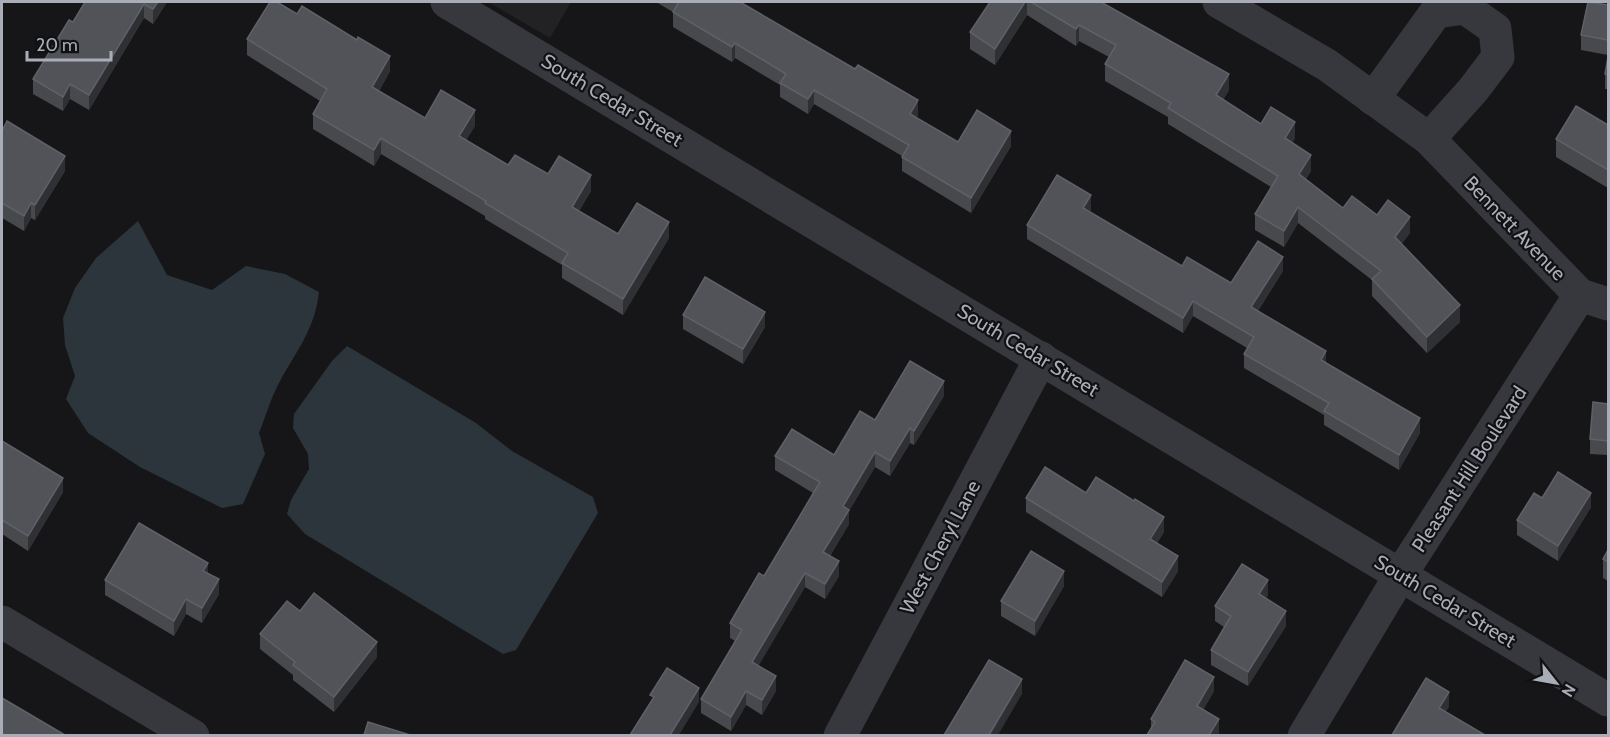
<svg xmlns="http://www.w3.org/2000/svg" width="1610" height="737" viewBox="0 0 1610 737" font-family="Cabin,sans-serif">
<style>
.built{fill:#222225}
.water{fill:#2c353c}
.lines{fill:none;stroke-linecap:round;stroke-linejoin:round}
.minor{stroke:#37383d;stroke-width:33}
.wall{fill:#47494d}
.shaded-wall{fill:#2f3033}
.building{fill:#525359;stroke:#5f6168;stroke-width:1.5}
.labels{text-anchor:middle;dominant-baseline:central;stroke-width:4.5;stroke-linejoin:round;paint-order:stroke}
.street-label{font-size:20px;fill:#a8adb8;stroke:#111113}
</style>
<rect width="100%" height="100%" fill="#161618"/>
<path class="built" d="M488,2H571L550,38Z"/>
<g class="water">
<path d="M138,221L167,275L212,290L246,266L285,274L319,292C315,329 297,350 280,381C271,397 266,416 259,433L265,454L243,504L222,508L140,467L88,433L66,399L75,376L65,345L63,318L75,288L96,258Z"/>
<path d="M347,346L476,423L512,451L593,497L598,513L516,650L503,654L305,534L287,514L291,500L309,469L308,454L293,428L294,414L332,361Z"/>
</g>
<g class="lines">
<g class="minor">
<path d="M447,2L1608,700"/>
<path d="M1219,2L1327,65L1429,139L1580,295L1608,304"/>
<path d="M1373,99L1436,12L1465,8L1495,29L1498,57L1473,90L1429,139"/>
<path d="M2,622L193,736"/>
<path d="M840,736L1041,358"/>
<path d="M1304,736L1401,574L1580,295"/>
</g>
</g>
<g class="wall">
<path d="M85,2H167L153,24L144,18L89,110L70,99L63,111L33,94V79L73,22Z"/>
<path d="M656,2H740L918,115L916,118L958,142L1011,146L971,213L902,171V156L814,104L808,114L780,97V85L735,58L732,62L673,27V12Z"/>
<path d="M990,2H1101L1229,90L1223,100L1261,124L1295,138L1292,143L1311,171L1306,179L1343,208L1377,215L1410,233L1401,244L1460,322L1427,353L1372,296V280L1298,223L1284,247L1255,230V214L1271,187L1168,124V117L1105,81V64L1109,57L1079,41L1076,46L1027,15L995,65L970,49V32Z"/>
<path d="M1608,5V55L1581,50V35Z"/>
<path d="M247,39L390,71L379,91L425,118L475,126L466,140L508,165L548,174L591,191L579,211L618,234L669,238L623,315L562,278V265L485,219V216L381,154L374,166L313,129V114L320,101L247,55Z"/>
<path d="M1608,57V89H1605V74Z"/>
<path d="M1608,125V188L1556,157V139Z"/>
<path d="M2,131L65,171L35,220L31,218L24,231L2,218Z"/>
<path d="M1091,210L1089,212L1182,266L1231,283L1283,271L1258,311L1420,433L1399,470L1324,425V415L1244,368V354L1247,348L1193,316L1183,333L1027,239V225Z"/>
<path d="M683,315L765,327L743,364L683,329Z"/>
<path d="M944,396L914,445L910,443L890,476L875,467L849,511V524L830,556L839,576L825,599L805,587L758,666L776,691L762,715L746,705L731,731L701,713V699L735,641L730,638V623L764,576L813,493L775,470V456L834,455L875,420Z"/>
<path d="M1608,404V455L1590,454V439Z"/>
<path d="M2,441L63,492L28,551L2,534Z"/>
<path d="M1086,493L1164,532L1157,543L1178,571L1162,597L1026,512V498Z"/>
<path d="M1542,498L1591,507L1558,561L1517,535V520Z"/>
<path d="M1608,550V581L1603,578V559Z"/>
<path d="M208,573L219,594L202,623L186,614L174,636L105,595V580Z"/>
<path d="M1064,586L1035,636L1001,616V601Z"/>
<path d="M1268,595L1266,598L1286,626L1248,686L1211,665V650L1224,627L1215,621V606Z"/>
<path d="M300,611L377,657L334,712L293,680V675L260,649V634Z"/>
<path d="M1214,691L1203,710L1219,733L1218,735H1147L1151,729V719Z"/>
</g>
<g class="shaded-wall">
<path d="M158,2H167L153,24V9Z"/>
<path d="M1025,2H1027V15L995,65V49Z"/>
<path d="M144,4V18L89,110V95Z"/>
<path d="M1079,25V41L1076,46V29Z"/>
<path d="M735,43V58L732,62V47Z"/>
<path d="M390,56V71L372,103V87Z"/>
<path d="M1229,74V90L1216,112V95Z"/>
<path d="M70,84V99L63,111V97Z"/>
<path d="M814,90V104L808,114V99Z"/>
<path d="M918,100V115L910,129V114Z"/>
<path d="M475,110V126L459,152V136Z"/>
<path d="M1295,122V138L1285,154V138Z"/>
<path d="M1011,131V146L971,213V198Z"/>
<path d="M381,138V154L374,166V150Z"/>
<path d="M1311,155V171L1299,190V174Z"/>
<path d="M65,156V171L35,220V205Z"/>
<path d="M591,175V191L572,222V207Z"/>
<path d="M1091,195V210L1083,223V208Z"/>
<path d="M31,203V218L24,231V216Z"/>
<path d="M1298,207V223L1284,247V231Z"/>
<path d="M1410,217V233L1395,253V237Z"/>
<path d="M669,222V238L623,315V299Z"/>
<path d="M1283,257V271L1251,322V307Z"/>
<path d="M1193,301V316L1183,333V318Z"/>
<path d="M1460,305V322L1427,353V337Z"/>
<path d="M765,312V327L743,364V349Z"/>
<path d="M1326,351V366L1321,360Z"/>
<path d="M944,381V396L914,445V431Z"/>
<path d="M1420,418V433L1399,470V455Z"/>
<path d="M910,428V443L890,476V461Z"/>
<path d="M875,452V467L849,511V524L823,567V552L843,506Z"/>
<path d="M63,478V492L28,551V536Z"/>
<path d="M1591,493V507L1558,561V546Z"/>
<path d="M1164,517V532L1150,553V539Z"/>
<path d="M1178,556V571L1162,597V582Z"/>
<path d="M839,561V576L825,599V584Z"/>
<path d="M208,563V578L203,571Z"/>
<path d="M1064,571V586L1035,636V621Z"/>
<path d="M805,573V587L752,677V662Z"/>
<path d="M219,579V594L202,623V608Z"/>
<path d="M1268,580V595L1259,609V594Z"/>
<path d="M186,599V614L174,636V621Z"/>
<path d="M1286,611V626L1248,686V672Z"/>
<path d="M377,642V657L334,712V697Z"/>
<path d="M776,676V691L762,715V700Z"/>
<path d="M1214,677V691L1197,721V706Z"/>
<path d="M1022,679V694L998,735H989Z"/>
<path d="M699,688V702L679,735H670Z"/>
<path d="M746,691V705L731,731V717Z"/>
<path d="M1449,692V707L1439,723V708Z"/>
<path d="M1219,719V733L1218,735H1209Z"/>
</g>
<g class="building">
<path d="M85,2H158L153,9L144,4L89,95L70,84L63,97L33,79L69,20L73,22Z"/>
<path d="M270,2H277L297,14L302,6L357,40L358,37L390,56L372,87L425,118L441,90L475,110L459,136L508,165L515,155L548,174L559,156L591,175L572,207L618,234L637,203L669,222L623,299L562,263L568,253L485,203L486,201L381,138L374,150L313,114L327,89L247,39Z"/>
<path d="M679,2H740L855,69L858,65L918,100L910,114L958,142L977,110L1011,131L971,198L902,157L909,145L814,90L808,99L780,83L786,74L735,43L732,47L673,12Z"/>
<path d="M990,2H1025L995,49L970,32Z"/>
<path d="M1031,2H1101L1229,74L1216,95L1261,124L1271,107L1295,122L1285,138L1311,155L1299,174L1343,208L1352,196L1377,215L1388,200L1410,217L1395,237L1460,305L1427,337L1372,279L1381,271L1298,207L1284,231L1255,214L1278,176L1168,108L1171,103L1105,64L1116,45L1079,25L1076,29Z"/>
<path d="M1588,2L1608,5V40L1581,35Z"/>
<path d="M1608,57V75L1605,74Z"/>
<path d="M1576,106L1608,125V170L1556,139Z"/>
<path d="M7,121L65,156L35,205L31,203L24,216L2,203V131Z"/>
<path d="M1057,175L1091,195L1083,208L1182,266L1187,257L1231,283L1258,241L1283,257L1251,307L1326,351L1321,360L1420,418L1399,455L1324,411L1329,403L1244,354L1254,337L1193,301L1183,318L1027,225Z"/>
<path d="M705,277L765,312L743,349L683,315Z"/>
<path d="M910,361L944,381L914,431L910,428L890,461L875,452L843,506L849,510L823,552L839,561L825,584L805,573L752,662L776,676L762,700L746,691L731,717L701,699L742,630L730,623L759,573L764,576L820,482L775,456L792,429L834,455L860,411L875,420Z"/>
<path d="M1593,402L1608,404V441L1590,439Z"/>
<path d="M2,441L63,478L28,536L2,520Z"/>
<path d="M1045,467L1086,493L1096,477L1134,501L1135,499L1164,517L1150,539L1178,556L1162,582L1026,498Z"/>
<path d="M1558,472L1591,493L1558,546L1517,520L1534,493L1542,498Z"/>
<path d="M139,523L208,563L203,571L219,579L202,608L186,599L174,621L105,580Z"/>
<path d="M1608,550V562L1603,559Z"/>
<path d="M1031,551L1064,571L1035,621L1001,601Z"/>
<path d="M1242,564L1268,580L1259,594L1286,611L1248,672L1211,650L1231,616L1215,606Z"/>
<path d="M314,593L377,642L334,697L293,665L295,662L260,634L287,601L300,611Z"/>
<path d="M989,660L1022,679L989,735H944Z"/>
<path d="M1185,660L1214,677L1197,706L1219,719L1209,735H1147L1155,722L1151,719Z"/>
<path d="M667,668L699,688L670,735H630L654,697L650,695Z"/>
<path d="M1426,678L1449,692L1439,708L1485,735H1392Z"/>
<path d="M2,698L65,735H2Z"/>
<path d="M368,722L410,735H364Z"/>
</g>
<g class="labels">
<g class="street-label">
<text transform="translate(612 100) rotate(31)">South Cedar Street</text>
<text transform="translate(1515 228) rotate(46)">Bennett Avenue</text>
<text transform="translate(1028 350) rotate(31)">South Cedar Street</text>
<text transform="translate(1469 469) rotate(-57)">Pleasant Hill Boulevard</text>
<text transform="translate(940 547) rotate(-62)">West Cheryl Lane</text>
<text transform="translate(1445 601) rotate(31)">South Cedar Street</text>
</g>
</g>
<rect width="1610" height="737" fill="none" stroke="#a8adb8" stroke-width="6"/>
<g transform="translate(1556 683) rotate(121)" stroke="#111113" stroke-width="4.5" paint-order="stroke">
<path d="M0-4.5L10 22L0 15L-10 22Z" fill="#a8adb8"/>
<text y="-9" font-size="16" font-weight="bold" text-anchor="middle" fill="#a8adb8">N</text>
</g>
<path d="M27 51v9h84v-9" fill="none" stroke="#a8adb8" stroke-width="3"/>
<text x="36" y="51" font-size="18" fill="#a8adb8" stroke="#111113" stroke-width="4.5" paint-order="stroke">20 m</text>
</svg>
